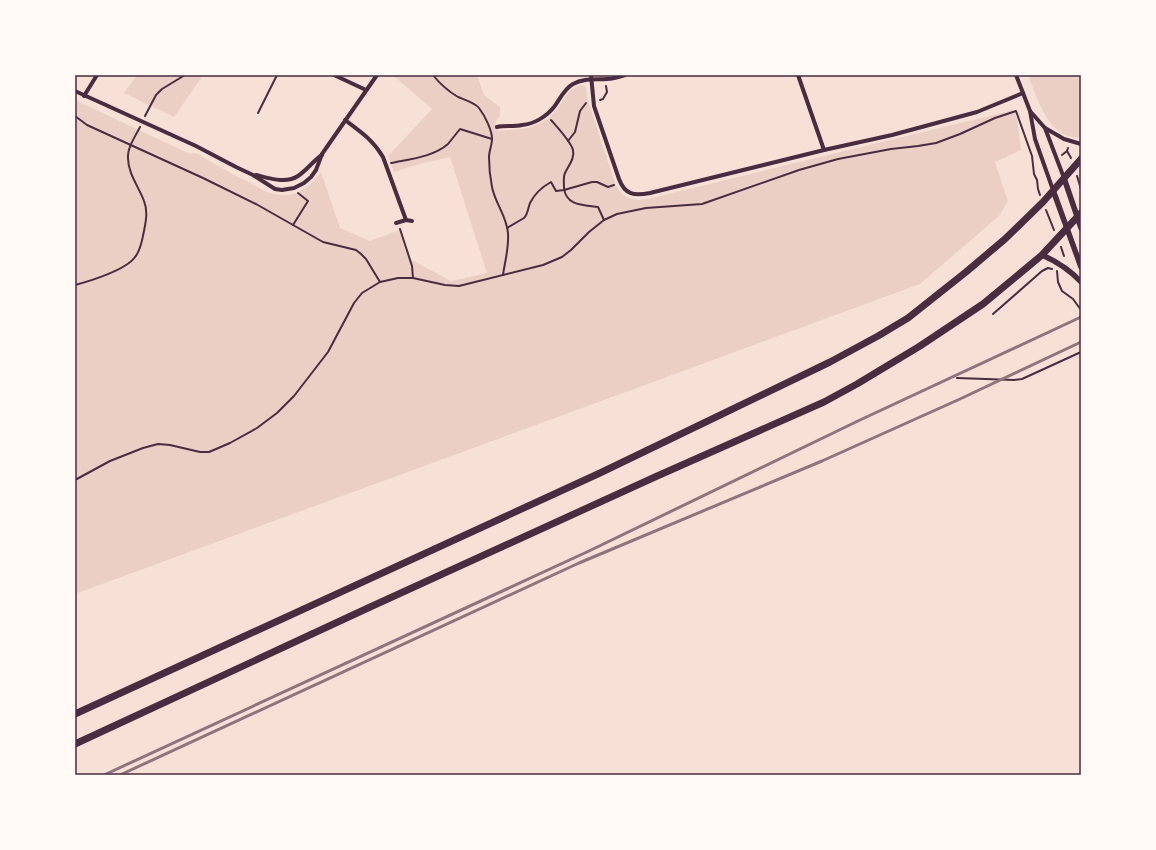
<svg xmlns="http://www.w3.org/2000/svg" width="1156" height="850" viewBox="0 0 1156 850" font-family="Jost,sans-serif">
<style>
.green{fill:#ebcfc5}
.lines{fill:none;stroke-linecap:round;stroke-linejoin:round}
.path{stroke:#4a2c40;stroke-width:2}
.service{stroke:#4a2c40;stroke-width:2}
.minor{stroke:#4a2c40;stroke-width:4}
.tertiary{stroke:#4a2c40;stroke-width:5.5}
.trunk{stroke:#4a2c40;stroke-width:7}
.rail{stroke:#8f747c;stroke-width:3}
.neatline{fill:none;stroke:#4a2c40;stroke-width:1.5}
</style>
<rect width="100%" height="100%" fill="#f7e1d7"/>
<g class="green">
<path d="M137,75H203L174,117L124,93Z"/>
<path d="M397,75H477L484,95L500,107V116L495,122L498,131C513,129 527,131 540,123C546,120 551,116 555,112C564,102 567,87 582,85L586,87L587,97L591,110L616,186C624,199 632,201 647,199L1014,110L1017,118L1021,150L995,162L1008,201L999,216L920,284L75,594V100L190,154L196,153L198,154C215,164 231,174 249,182C256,186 264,191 271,193C293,200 309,189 321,172L340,228L370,241L399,230L408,258L451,281L487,273L450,157L423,163L394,172L388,156L432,109L395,77Z"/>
<path d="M1028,75H1081V137C1049,142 1037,97 1028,75Z"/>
</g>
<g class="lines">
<g class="path">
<path d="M433,75C440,84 448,91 458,97C465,100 475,103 479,108C485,116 492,130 492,139C492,145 489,151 489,157C489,167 490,177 492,187C495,203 507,217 508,233C509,248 505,261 503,275"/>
<path d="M600,100L603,99L607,92L606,86"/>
<path d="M75,116L87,125L203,178L256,204L323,242L356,250L361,254L366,259L380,282"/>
<path d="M145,116L156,95L162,89L185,75"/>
<path d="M551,120C557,127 571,142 573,150C575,158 569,165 565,173C563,177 564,182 564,188C566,206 583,205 598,207L604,220"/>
<path d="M568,141L575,132L580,111L586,103"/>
<path d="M1067,151L1071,158"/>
<path d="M1062,155L1067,151L1068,148"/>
<path d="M391,163C410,159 433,157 448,144C452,139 456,134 460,129L492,139"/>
<path d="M1077,176L1081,189"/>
<path d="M1046,210L1054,230"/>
<path d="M293,225L308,201L298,193"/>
<path d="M507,228L524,218C528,214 528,208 530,203C535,193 542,187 551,182L556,191L564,190L592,182H597L608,187L614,185"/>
<path d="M400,229L412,266L413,278"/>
<path d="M1061,247L1064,256"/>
<path d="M1057,271L1058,282L1062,291L1073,299L1081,310"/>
<path d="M75,285C90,281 126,270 135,257C141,250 142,240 144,231C146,221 148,211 144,201C139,187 128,174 128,158C127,148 135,137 140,127"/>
<path d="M993,314L1042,271L1048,268L1052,269"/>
<path d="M957,378L1014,380L1022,379L1081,352"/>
<path d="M75,480L110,461L143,448L158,444L170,445L200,452H209L230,443L257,428L277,413L294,396L328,352L354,303L362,293L380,282L398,278H413L445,285L459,286L543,265L562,257L571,250L589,232L604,220L617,214L646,208L702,204L799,170L838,159L891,149L918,146L936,143L960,134L995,118L1016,111L1032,156L1034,174L1037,180L1038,189L1040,195"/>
</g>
<path class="service" d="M258,113L277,75"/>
<g class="minor">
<path d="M334,75L366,90"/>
<path d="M591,75L594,106L619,179C625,195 634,196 650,193L824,150L892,135L977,112L1023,93"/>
<path d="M798,75L824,150"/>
<path d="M1016,75L1030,111L1035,139L1053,190"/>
<path d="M75,91L196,146L236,167L253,175L275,189L282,190L294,188L304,183L311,177L316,170L322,154L331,141L377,75"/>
<path d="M84,96L97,75"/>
<path d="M1030,111L1045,128L1064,178"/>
<path d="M345,120C361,132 373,140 383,157L406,220"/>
<path d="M497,127C505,125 513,127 522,125C534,124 546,117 554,107C560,99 564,89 573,84C584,78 595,80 607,79C613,79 619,77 625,75"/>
<path d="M1045,128L1064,139L1081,144"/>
<path d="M256,175C269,178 286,184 298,176C307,170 313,161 322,155"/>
<path d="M396,223L406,220L412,221"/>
</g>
<g class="tertiary">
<path d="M1064,178L1081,228"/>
<path d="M1053,190L1081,267"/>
<path d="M1042,255C1058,262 1070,270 1081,282"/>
</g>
<g class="trunk">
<path d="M75,714L600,473L830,362L878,336L908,318L966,272L1005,239L1043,202L1081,159"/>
<path d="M75,744L368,608L655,477L824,402L857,384L920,346L983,304L1042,255L1081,213"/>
</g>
<g class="rail">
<path d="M104,775L589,551L860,420L1081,317"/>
<path d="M120,775L579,563L822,461L960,399L1081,342"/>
</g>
</g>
<rect width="1156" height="850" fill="none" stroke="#fffaf5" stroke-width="152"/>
<rect x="76" y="76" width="1004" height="698" class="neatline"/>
</svg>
